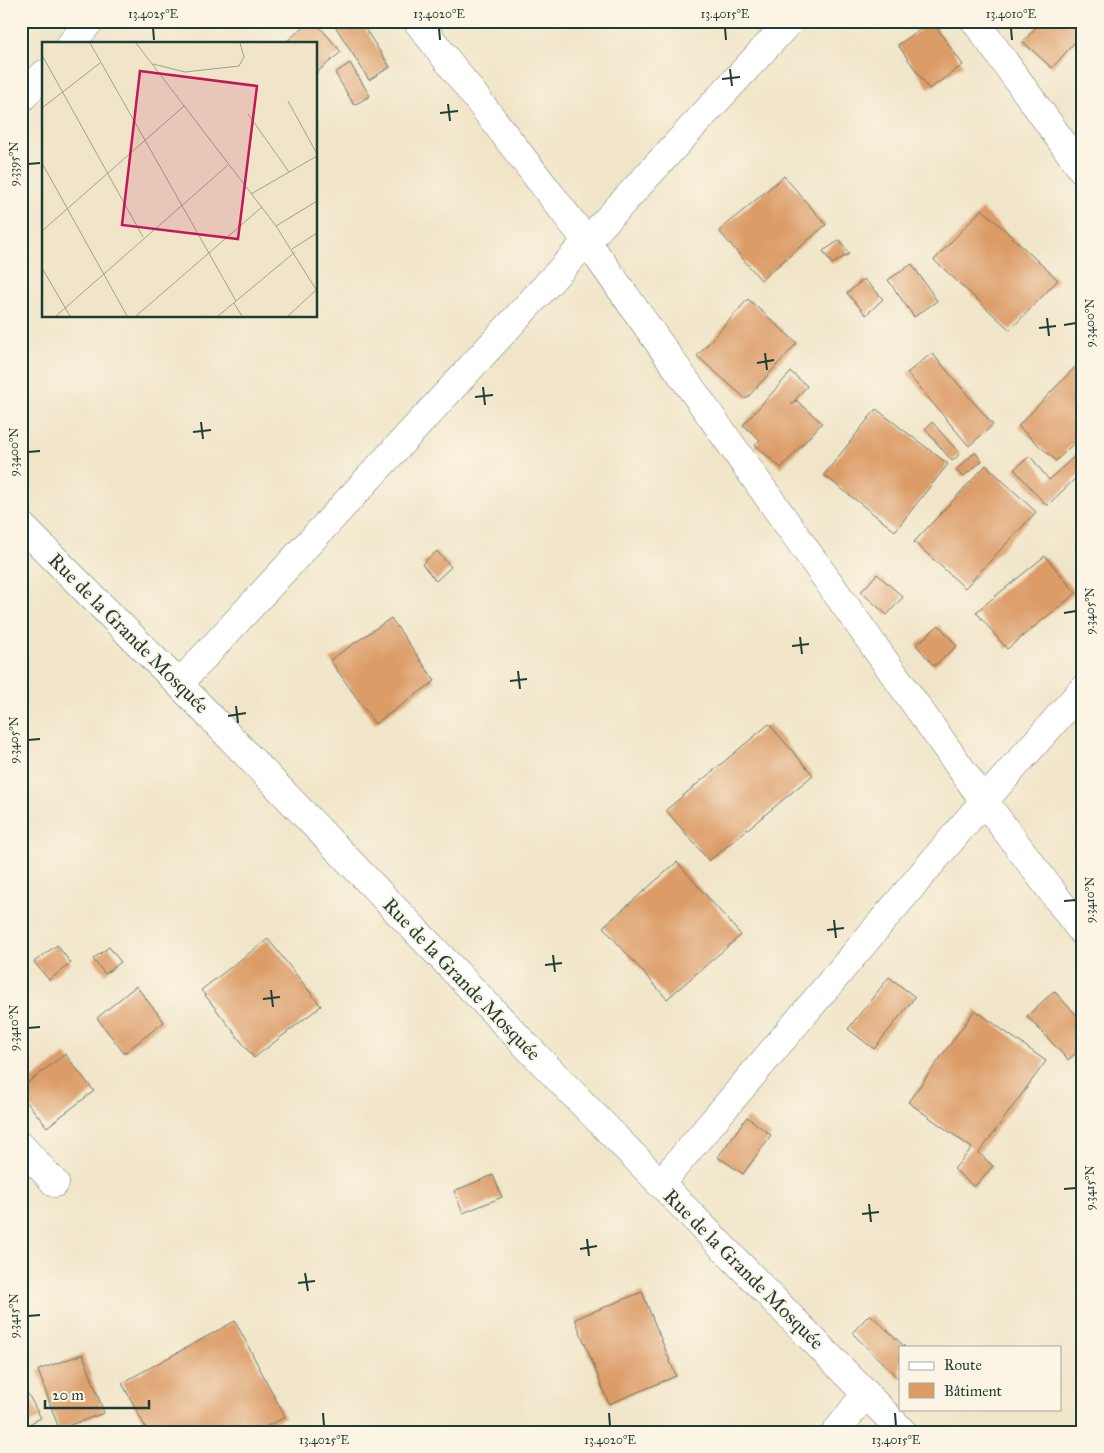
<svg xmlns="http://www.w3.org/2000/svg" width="1104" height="1453" viewBox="0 0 1104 1453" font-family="'IM FELL Great Primer',serif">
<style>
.building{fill:#dc9c67}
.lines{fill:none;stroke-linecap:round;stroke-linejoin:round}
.minor-casing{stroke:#687868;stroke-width:29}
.tertiary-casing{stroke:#687868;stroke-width:29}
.minor{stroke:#fff;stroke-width:28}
.tertiary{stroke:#fff;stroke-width:28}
.ticks{fill:none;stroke:#1f3d34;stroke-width:2}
.labels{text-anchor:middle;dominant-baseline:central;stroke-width:4;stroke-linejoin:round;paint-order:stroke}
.street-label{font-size:20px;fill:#1f3d34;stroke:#fcf5e5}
.inset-road{fill:none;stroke:#9ca28d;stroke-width:1}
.view{fill:#c2185b;fill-opacity:0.15;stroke:#c2185b;stroke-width:2.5}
.inset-edge{fill:none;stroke:#1f3d34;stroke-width:2.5}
.neatline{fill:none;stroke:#1f3d34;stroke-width:2}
.ticks-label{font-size:12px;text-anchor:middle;fill:#1f3d34}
</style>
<rect width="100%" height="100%" fill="#fcf5e5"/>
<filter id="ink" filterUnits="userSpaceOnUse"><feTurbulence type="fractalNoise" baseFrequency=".02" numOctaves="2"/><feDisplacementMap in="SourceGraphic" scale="10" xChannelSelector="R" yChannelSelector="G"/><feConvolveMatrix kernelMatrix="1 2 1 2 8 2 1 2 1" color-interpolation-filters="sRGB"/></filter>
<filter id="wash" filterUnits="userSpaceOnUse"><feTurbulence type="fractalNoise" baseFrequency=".0096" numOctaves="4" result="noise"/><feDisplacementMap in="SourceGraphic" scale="20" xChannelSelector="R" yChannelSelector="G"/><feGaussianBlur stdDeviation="1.12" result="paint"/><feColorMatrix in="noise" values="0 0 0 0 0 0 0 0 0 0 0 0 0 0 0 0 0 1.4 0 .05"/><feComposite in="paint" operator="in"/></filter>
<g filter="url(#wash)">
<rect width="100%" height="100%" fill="#f0e5c8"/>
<g id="blocks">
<g class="building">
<path d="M310,21H315L341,52L316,73V44H284Z"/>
<path d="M332,21H360L390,67L369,80Z"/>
<path d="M932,21L963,65L929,89L898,45Z"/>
<path d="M1041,21H1075L1083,27V33L1052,68L1023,42Z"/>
<path d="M350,63L370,96L354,105L335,73Z"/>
<path d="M784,176L826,225L761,280L719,231Z"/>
<path d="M982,209L1058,280L1010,330L934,260Z"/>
<path d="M840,240L849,254L832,264L823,251Z"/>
<path d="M912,264L937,301L914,317L888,280Z"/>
<path d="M864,279L883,299L866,315L847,293Z"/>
<path d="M748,299L797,343L746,399L697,356Z"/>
<path d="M932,353L993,425L969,446L907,373Z"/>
<path d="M1079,363L1083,367V434L1056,461L1018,426Z"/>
<path d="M791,372L807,386L791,405L796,400L822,423L781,468L755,445L760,440L743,425Z"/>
<path d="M876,409L948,464L895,531L824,475Z"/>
<path d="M932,422L960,454L952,461L925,429Z"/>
<path d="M1083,448V471L1047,506L1014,469L1030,456L1049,480Z"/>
<path d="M975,452L982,461L963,477L956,470Z"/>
<path d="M986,465L1036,512L965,588L914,542Z"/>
<path d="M437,551L451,567L436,581L422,564Z"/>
<path d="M1045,556L1076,593L1007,649L976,612Z"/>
<path d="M877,574L903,597L887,615L861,592Z"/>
<path d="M391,618L435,681L375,724L330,660Z"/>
<path d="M939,625L957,646L934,666L916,645Z"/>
<path d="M769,724L813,775L709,861L666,810Z"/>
<path d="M677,862L741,935L667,999L603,927Z"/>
<path d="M268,939L321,1006L254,1058L201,990Z"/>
<path d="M57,945L71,963L49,980L34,962Z"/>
<path d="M109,947L121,962L105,974L93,959Z"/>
<path d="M889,977L915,997L874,1049L848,1029Z"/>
<path d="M136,986L164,1022L124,1053L97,1018Z"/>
<path d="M1054,991L1083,1022V1047L1068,1060L1027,1016Z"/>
<path d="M975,1010L1046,1061L979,1153L993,1166L974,1187L954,1169L972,1148L908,1102Z"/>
<path d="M65,1054L94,1091L47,1127L21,1095V1088Z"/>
<path d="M747,1117L771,1135L743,1174L718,1157Z"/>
<path d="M493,1175L502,1197L463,1213L454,1191Z"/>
<path d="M642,1292L676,1376L609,1404L575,1319Z"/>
<path d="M870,1314L905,1347H900V1380L852,1333Z"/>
<path d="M235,1321L285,1417L256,1432H148L122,1383Z"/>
<path d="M83,1354L104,1413L59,1429L38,1370Z"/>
<path d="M23,1385L41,1418L21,1428V1386Z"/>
</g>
</g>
</g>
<g filter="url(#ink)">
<use href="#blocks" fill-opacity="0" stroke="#687868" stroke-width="1"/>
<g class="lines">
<g class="minor-casing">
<g id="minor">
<path d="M417,21L588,243L984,801L1083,933"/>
<path d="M975,21L1083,171"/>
<path d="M71,44L90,21"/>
<path d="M21,99L44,74"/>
<path d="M179,684L790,21"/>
<path d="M21,1146L55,1183"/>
<path d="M660,1184L984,801L1083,689"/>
<path d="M836,1432L866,1393"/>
</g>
</g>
<g class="tertiary-casing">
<path id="tertiary" d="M21,525L179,684L541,1061L903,1432"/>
</g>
<use href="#minor" class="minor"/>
<use href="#tertiary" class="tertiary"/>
</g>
</g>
<path class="ticks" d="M153,28L154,40M439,28L440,40M725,28L726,40M1011,28L1012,40M730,69L732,86M722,79L740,77M448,104L450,121M440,113L458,111M28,164L40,163M1047,318L1049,336M1064,325L1076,323M1039,328L1056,326M765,353L767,370M757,363L774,360M483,387L485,405M475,397L493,395M201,422L203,439M193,432L211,430M28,452L40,451M1064,613L1076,611M800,637L802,654M792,646L809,644M518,671L520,689M510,681L527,679M236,706L238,723M228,716L246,713M28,740L40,739M1064,901L1076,900M834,920L836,938M827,930L844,928M553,955L555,972M545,965L562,963M271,990L273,1007M263,999L280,997M28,1028L40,1027M1064,1189L1076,1188M869,1204L871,1222M862,1214L879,1212M587,1239L589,1256M580,1249L597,1246M305,1273L308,1291M298,1283L315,1281M28,1316L40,1315M323,1413L324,1426M609,1413L610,1426M895,1413L896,1426"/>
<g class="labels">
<g class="street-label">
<text transform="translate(129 633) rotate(45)">Rue de la Grande Mosquée</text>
<text transform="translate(462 979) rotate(46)">Rue de la Grande Mosquée</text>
<text transform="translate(744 1269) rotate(45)">Rue de la Grande Mosquée</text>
</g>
</g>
<g transform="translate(42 42)">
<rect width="275" height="275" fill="#f0e5c8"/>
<path class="inset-road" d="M48,1L194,259M94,1L234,184L275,249M0,13L101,195M111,22L143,30L197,24L202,15L198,1M246,59L275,112M0,66L58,21M206,72L247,130M0,121L85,274M209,152L275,114M234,184L275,159M0,189L142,64M250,207L275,191M0,226L28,274M192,261L200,274M14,274L186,123M94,274L220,165M176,274L253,210M246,274L274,248"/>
<path class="view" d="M98,29L215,44L196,197L80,183Z"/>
<rect width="275" height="275" class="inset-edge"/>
</g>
<rect width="1104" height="1453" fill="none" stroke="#fcf5e5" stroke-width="55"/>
<rect x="899" y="1346" width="162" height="65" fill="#fcf5e5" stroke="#a4ab9e"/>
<rect x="909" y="1362" width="25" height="8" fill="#ffffff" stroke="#a4ab9e"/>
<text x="944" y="1370" font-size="15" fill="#1f3d34">Route</text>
<rect x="909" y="1383" width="25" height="15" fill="#dc9c67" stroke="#a4ab9e"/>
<text x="944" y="1396" font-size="15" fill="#1f3d34">Bâtiment</text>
<path d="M45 1400v8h104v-8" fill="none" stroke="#1f3d34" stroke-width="2.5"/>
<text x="52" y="1400" font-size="15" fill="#1f3d34" stroke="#fcf5e5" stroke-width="4" paint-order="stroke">20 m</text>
<rect x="28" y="28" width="1048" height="1398" class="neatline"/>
<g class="ticks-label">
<text x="153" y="18">13.4025°E</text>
<text x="439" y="18">13.4020°E</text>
<text x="725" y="18">13.4015°E</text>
<text x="1011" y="18">13.4010°E</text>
<text transform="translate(14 164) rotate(-90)" y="4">9.3395°N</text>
<text transform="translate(1090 323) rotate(-90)" y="4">9.3400°N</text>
<text transform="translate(14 452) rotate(-90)" y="4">9.3400°N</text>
<text transform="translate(1090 611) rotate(-90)" y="4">9.3405°N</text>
<text transform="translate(14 740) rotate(-90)" y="4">9.3405°N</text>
<text transform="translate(1090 900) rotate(-90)" y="4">9.3410°N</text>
<text transform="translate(14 1028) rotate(-90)" y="4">9.3410°N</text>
<text transform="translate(1090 1188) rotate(-90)" y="4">9.3415°N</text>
<text transform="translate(14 1316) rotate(-90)" y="4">9.3415°N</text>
<text x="324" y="1444">13.4025°E</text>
<text x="610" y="1444">13.4020°E</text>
<text x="896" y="1444">13.4015°E</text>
</g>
</svg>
